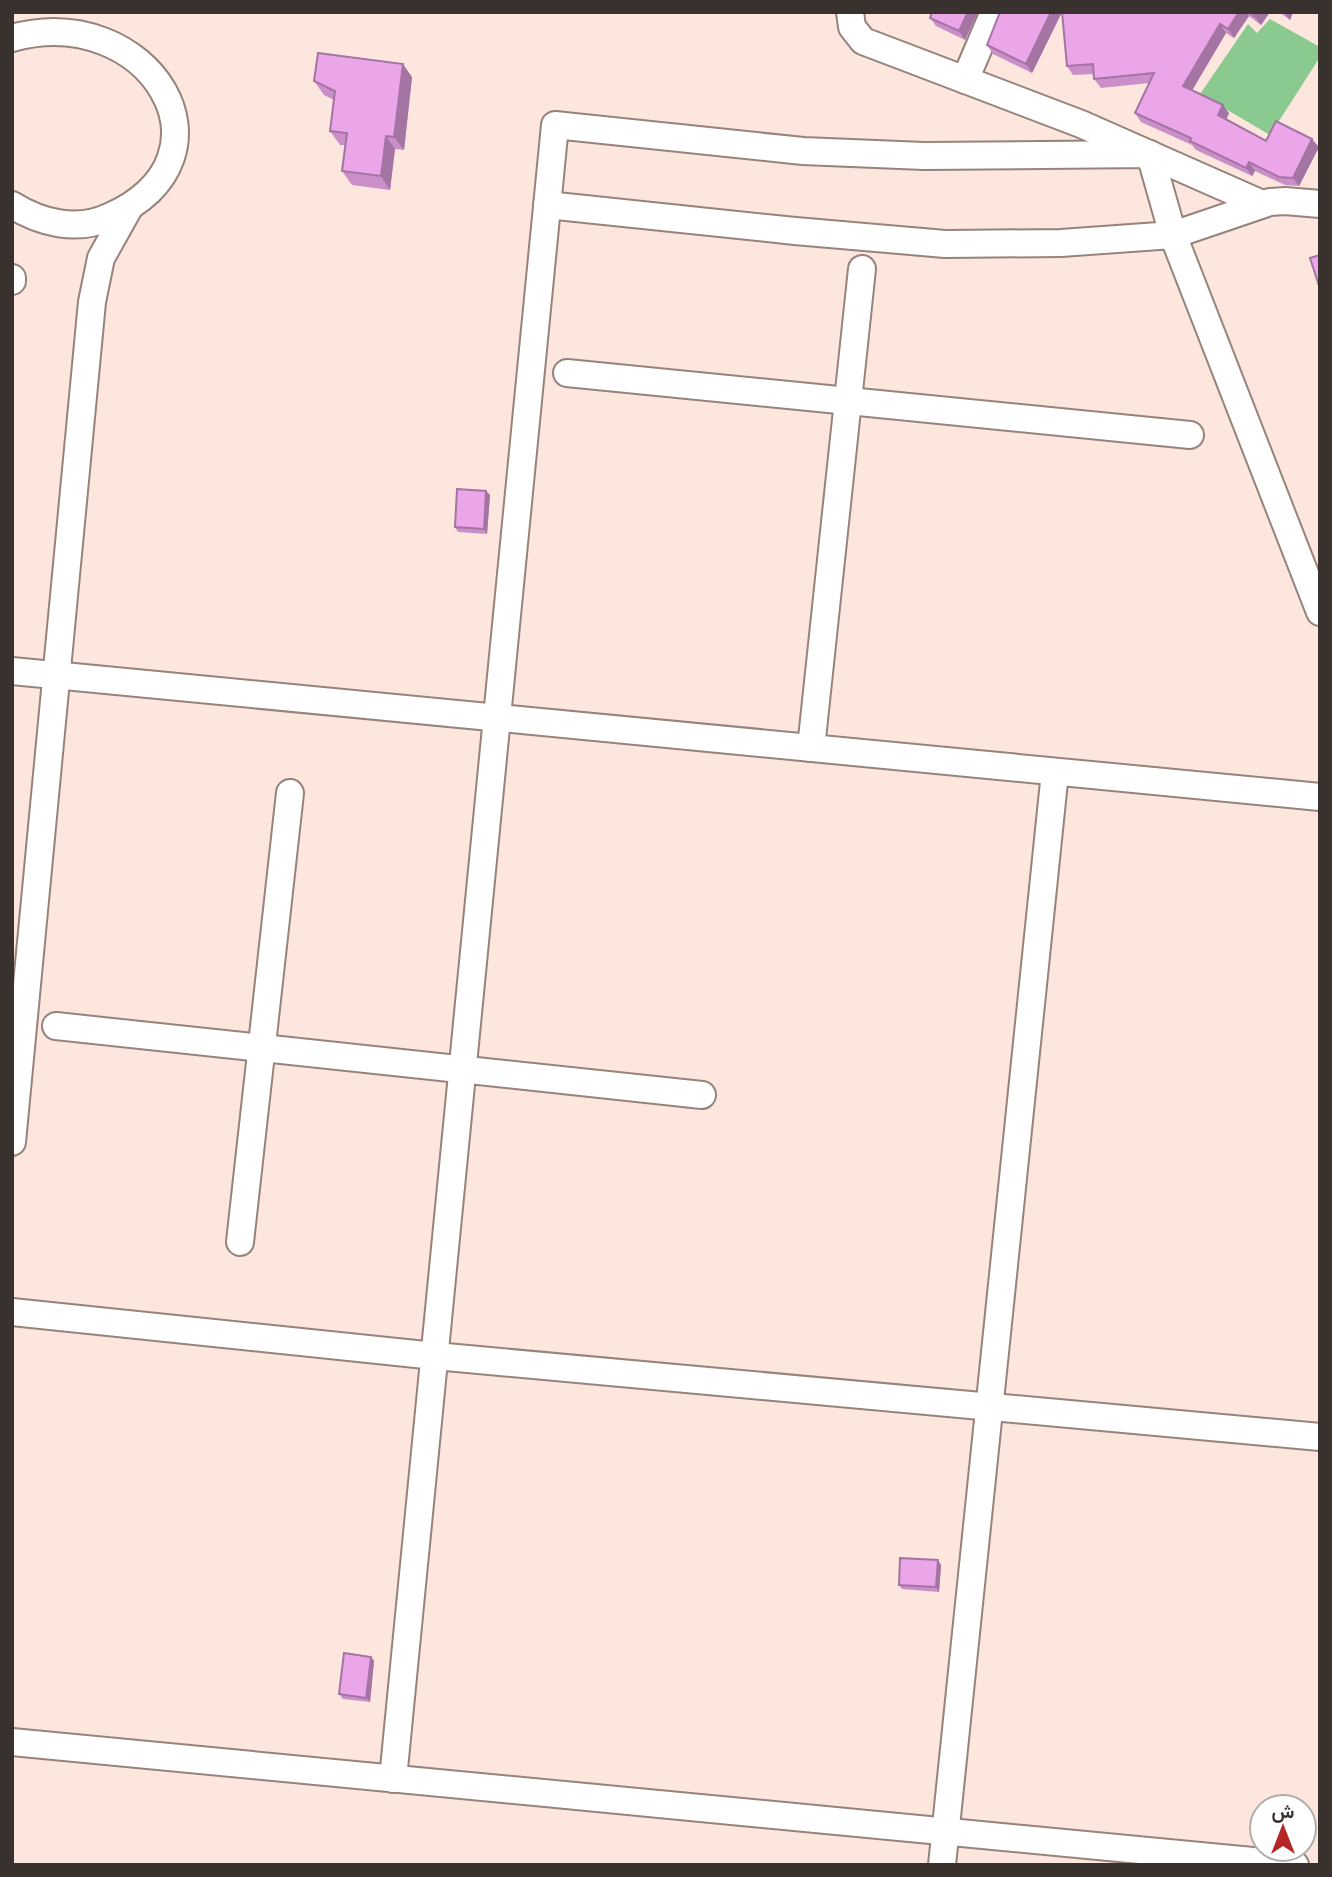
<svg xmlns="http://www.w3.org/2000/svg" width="1332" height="1877" viewBox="0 0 1332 1877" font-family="'Open Sans',Vazirmatn,sans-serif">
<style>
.park{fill:#8aca90}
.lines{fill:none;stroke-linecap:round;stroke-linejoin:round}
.street-casing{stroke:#96837b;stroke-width:30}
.street{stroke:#fff;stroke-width:26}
.wall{fill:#ca8ec8}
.shaded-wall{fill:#a474a3}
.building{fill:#eba5e9;stroke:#a474a3;stroke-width:2}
</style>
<rect width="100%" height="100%" fill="#fce6dd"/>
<path class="park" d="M1270,19L1320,47V57L1270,135L1200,94L1248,24L1257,33Z"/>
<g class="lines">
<g class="street-casing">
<g id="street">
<path d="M850,12L852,27L863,41L1081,124L1262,204"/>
<path d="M12,38C148,0 246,156 109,217C77,232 41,223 12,205"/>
<path d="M965,80L994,12"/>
<path d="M547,205L795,231L945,244L1061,243L1173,235L1270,202L1285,201L1320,204"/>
<path d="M12,278V281"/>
<path d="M567,373L1190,435"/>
<path d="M12,671L1320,797"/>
<path d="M811,748L862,269"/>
<path d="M56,1026L702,1095"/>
<path d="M12,1142L92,302L101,258L129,208"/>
<path d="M240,1242L290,793"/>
<path d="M12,1312L435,1356L1320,1437"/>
<path d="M12,1742L1295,1865"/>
<path d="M393,1779L555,125L803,151L924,156L1150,154L1173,235L1320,612"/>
<path d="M942,1865L1055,772"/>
</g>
</g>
<use href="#street" class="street"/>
</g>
<g class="wall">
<path d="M932,12H978L965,40L936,26L930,18Z"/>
<path d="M1000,12H1062L1032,73L993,54L987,45Z"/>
<path d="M1062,12H1270L1261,25L1249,16L1234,38L1226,33L1192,91L1229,113L1226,120L1266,141L1319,147L1299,186L1285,185L1255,171L1252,176L1196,150L1192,145L1141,122L1135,113L1149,83L1101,88L1094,79V74L1073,75L1067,66Z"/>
<path d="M1279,12H1293L1290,20Z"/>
<path d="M412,77L404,150L395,149L390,190L352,185L342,171L345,145H340L330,131L334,100L324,95L314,81Z"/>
<path d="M486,491L490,495L487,534L458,532L455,527Z"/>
<path d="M941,1565L939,1592L902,1589L899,1585Z"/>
<path d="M371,1657L374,1661L370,1702L343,1699L339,1694Z"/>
</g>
<g class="shaded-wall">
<path d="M968,12H978L965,40L959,31Z"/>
<path d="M1051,12H1062L1032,73L1026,64Z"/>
<path d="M1239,12H1246L1249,16L1234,38L1228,29Z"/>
<path d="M1257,12H1270L1261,25L1254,16Z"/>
<path d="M1284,12H1293L1290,20Z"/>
<path d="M1220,24L1226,33L1189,95L1183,86Z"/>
<path d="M403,64L412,77L404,150L394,137Z"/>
<path d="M1223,105L1229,113L1224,124L1218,115Z"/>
<path d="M386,136L395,149L390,190L381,176Z"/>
<path d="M1312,139L1319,147L1299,186L1293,178Z"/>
<path d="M1249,162L1255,171L1252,176L1246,168Z"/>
<path d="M486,491L490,495L487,534L484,529Z"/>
<path d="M938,1560L941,1565L939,1592L936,1587Z"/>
<path d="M371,1657L374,1661L370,1702L366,1698Z"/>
</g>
<g class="building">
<path d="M932,12H968L959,31L930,18Z"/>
<path d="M1000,12H1051L1026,64L987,45Z"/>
<path d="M1062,12H1239L1228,29L1220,24L1183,86L1223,105L1218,115L1266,141L1276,121L1312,139L1293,178L1279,177L1249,162L1246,168L1190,141L1191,138L1135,113L1154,73L1094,79L1093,64L1067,66Z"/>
<path d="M1249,12H1257L1254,16Z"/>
<path d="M318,53L403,64L394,137L386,136L381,176L342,171L347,133L330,131L335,91L314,81Z"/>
<path d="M1320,255V289L1310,258Z"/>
<path d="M457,489L486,491L484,529L455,527Z"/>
<path d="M900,1558L938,1560L936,1587L899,1585Z"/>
<path d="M344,1653L371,1657L366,1698L339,1694Z"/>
</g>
<rect width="1332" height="1877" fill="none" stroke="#39312e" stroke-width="28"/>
<g transform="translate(1283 1828)"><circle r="33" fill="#ffffff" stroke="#b0adab" stroke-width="2"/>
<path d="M0-5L12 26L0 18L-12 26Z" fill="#b62625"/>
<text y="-10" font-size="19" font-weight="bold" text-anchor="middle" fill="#39312e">ش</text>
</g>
</svg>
